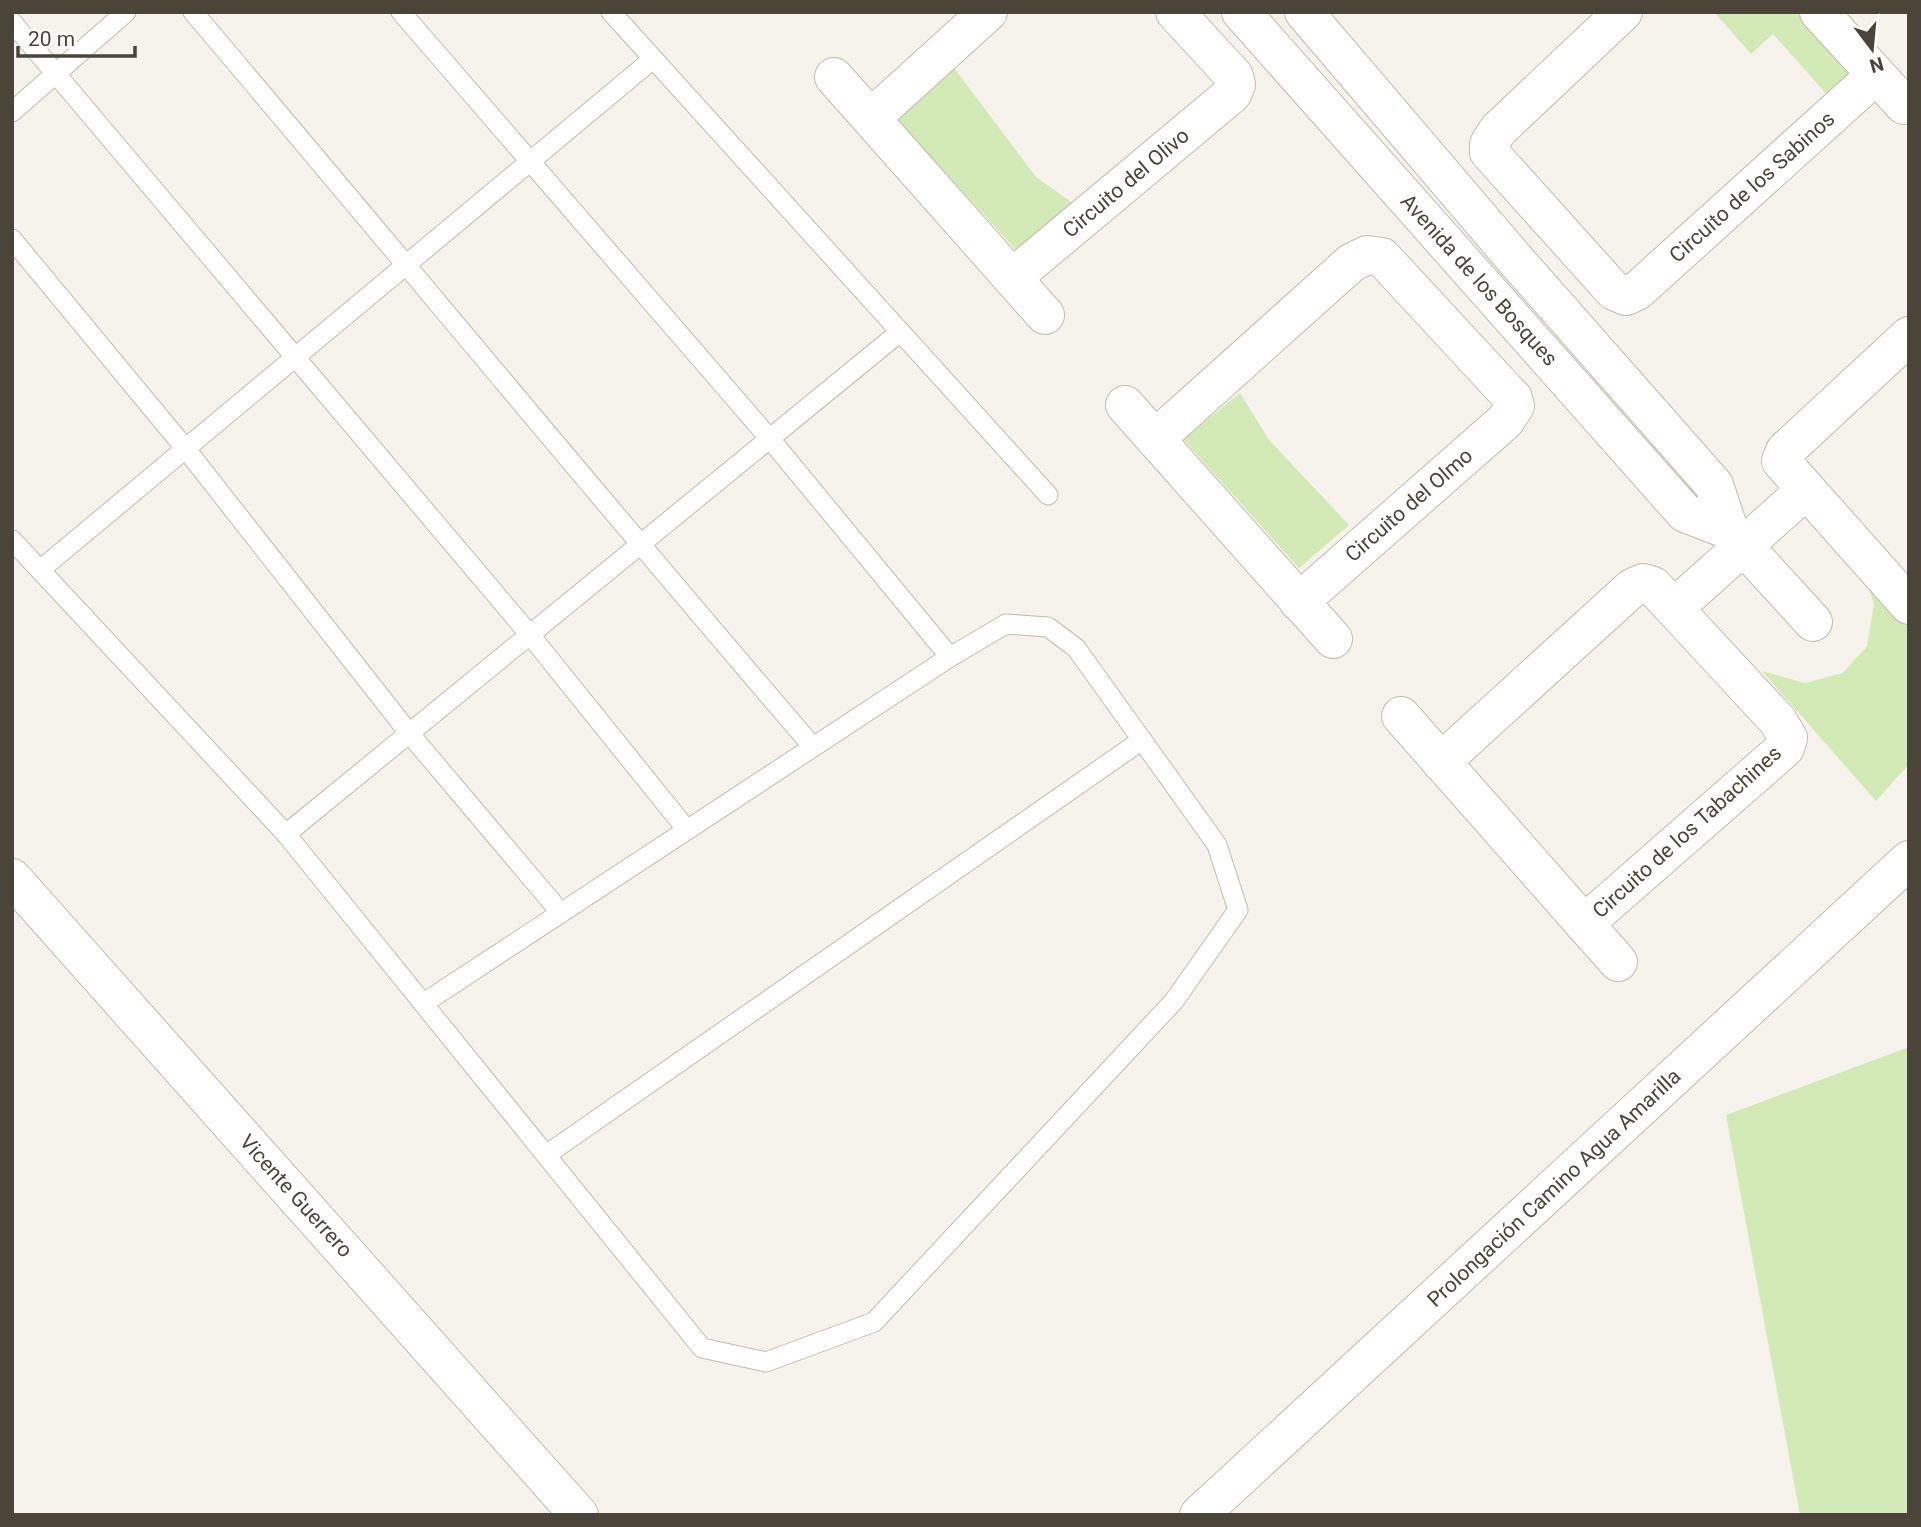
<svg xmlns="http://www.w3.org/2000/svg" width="1921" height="1527" viewBox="0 0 1921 1527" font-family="Roboto,sans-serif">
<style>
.green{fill:#d2eab5}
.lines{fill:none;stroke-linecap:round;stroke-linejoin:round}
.service-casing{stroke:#c2bbae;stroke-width:21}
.minor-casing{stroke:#c2bbae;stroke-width:40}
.service{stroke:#fff;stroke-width:19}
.minor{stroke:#fff;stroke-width:38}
.labels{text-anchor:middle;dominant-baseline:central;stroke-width:6;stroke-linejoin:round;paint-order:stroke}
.street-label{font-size:21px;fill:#4b4439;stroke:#fff}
</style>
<rect width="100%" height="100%" fill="#f6f3ec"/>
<g class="green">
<path d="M1714,12H1798L1857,78L1832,100L1773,34L1751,54Z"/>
<path d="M951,64L1036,177L1084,211L1028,263L895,118Z"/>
<path d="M1240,393L1269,440L1349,525L1299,568L1183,439Z"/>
<path d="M1864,575L1909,611V764L1876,801L1762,671L1805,683L1843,673L1867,646L1874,604Z"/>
<path d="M1909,1047V1515H1800L1726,1115Z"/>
</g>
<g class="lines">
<g class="service-casing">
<g id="service">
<path d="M193,12C400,256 604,504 813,747"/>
<path d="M401,12L770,439L950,657"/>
<path d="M611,12L1048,495"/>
<path d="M12,22L530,635L687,830"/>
<path d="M12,112L126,12"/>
<path d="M12,239L185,448L409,733L561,913"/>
<path d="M12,540L286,834L702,1348L766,1362L874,1322L1174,1001L1238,910L1217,845L1142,740L546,1155"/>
<path d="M40,570L653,59"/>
<path d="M286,834L900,332"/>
<path d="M424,1003L950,657L1006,624L1048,627L1076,648L1142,740"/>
</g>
</g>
<g class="minor-casing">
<g id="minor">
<path d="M1241,12L1685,513L1729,530"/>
<path d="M1304,12L1513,257L1714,485L1729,530L1813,622"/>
<path d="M1623,12L1498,130L1489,144V152L1614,291L1626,296L1637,291L1876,75"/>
<path d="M1819,12L1904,105"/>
<path d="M834,77L1045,315"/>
<path d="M871,118L988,12"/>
<path d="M1012,278L1232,94L1236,85L1234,76L1175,12"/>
<path d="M1909,336L1785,451L1781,461L1909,605"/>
<path d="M1125,405L1333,639"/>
<path d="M1155,439L1351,263L1367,255L1382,257L1507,392L1513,398L1515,406L1505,421L1299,602"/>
<path d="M1674,608L1806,490"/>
<path d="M1401,716L1618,962"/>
<path d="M1441,762L1632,588L1643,583L1653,586L1778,721L1788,738L1785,748L1584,924"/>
<path d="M12,878L579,1515"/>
<path d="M1199,1515L1909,860"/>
</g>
</g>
<use href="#service" class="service"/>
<use href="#minor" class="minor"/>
</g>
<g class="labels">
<g class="street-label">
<text transform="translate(1126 183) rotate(-40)">Circuito del Olivo</text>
<text transform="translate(1752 187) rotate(-42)">Circuito de los Sabinos</text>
<text transform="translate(1479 280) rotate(48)">Avenida de los Bosques</text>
<text transform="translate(1409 505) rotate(-41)">Circuito del Olmo</text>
<text transform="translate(1687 832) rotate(-42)">Circuito de los Tabachines</text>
<text transform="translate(1554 1188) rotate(-43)">Prolongación Camino Agua Amarilla</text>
<text transform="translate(296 1196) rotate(48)">Vicente Guerrero</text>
</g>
</g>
<rect width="1921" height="1527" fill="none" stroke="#4b4439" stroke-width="28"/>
<g transform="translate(1872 49) rotate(164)" stroke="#ffffff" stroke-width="5" paint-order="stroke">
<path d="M0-5L12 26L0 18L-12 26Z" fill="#4b4439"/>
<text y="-10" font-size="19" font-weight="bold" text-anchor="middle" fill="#4b4439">N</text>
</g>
<path d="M18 46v10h117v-10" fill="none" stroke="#4b4439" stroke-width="3.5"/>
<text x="28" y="46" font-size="21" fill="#4b4439" stroke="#ffffff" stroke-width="5" paint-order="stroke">20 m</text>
</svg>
